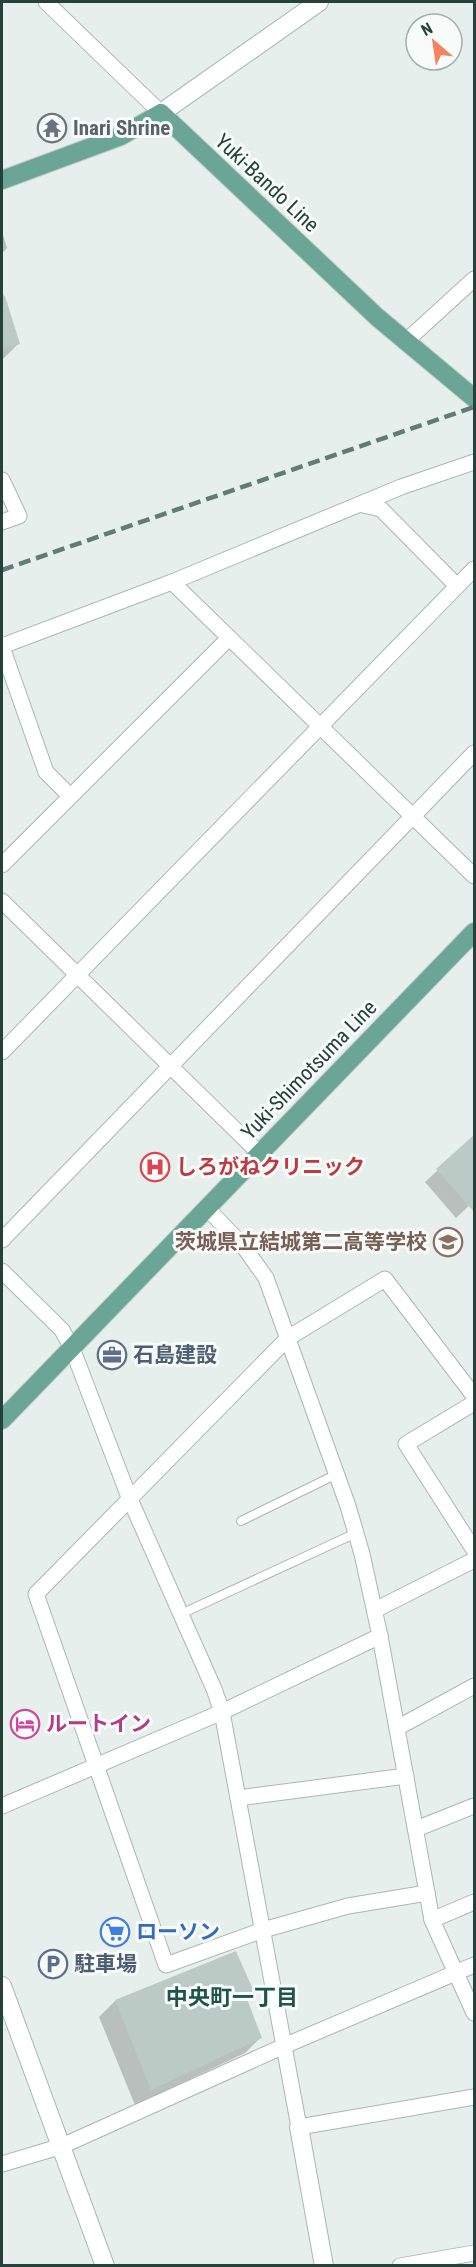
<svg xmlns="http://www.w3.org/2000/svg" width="476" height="2267" viewBox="0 0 476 2267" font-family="'Roboto Condensed','Noto Sans JP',sans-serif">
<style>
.shadow{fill:#0003}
.building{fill:#bbcac4}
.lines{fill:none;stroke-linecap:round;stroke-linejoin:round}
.lane-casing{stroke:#a8b8b2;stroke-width:10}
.street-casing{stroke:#a8b8b2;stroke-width:17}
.secondary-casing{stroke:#a4bbb3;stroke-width:20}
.primary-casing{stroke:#c2cac8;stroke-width:20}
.lane{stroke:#fff;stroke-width:8}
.street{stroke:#fff;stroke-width:15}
.secondary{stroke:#fff;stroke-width:18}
.primary{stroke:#6aa596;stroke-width:18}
.rail{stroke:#5f7d75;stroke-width:4.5;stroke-dasharray:12 6;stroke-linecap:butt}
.labels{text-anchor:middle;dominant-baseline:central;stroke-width:6;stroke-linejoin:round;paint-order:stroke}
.worship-label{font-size:21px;font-weight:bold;fill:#5b616d;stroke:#f7fbf9;text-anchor:start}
.street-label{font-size:21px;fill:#24423a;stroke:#f7fbf9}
.health-label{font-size:21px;font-weight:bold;fill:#be3a42;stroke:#f7fbf9;text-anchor:start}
.education-label{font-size:21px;font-weight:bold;fill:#785e54;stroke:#f7fbf9;text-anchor:end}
.service-label{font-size:21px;font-weight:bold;fill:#4e5e75;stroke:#f7fbf9;text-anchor:start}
.hotel-label{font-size:21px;font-weight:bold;fill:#b23c85;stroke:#f7fbf9;text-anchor:start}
.shop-label{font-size:21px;font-weight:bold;fill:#366cbe;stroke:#f7fbf9;text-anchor:start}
.neighbourhood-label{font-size:22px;font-weight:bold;fill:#1f5548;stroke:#f7fbf9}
</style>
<rect width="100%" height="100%" fill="#e6efeb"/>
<g class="shadow">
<path d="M2,231L7,248L2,253Z"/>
<path d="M2,290L18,344L2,360Z"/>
<path d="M474,1137V1201L456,1218L425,1182Z"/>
<path d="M235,1953L253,1994L246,2001L261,2037L245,2053L135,2105L99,2017L115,2001Z"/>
</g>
<g class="building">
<path d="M5,296L20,344L2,349V297Z"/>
<path d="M474,1135V1212L436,1169Z"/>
<path d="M236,1951L255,1994L247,1999L262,2038L151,2090L115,2000Z"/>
</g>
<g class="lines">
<g class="lane-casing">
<g id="lane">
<path d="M241,1521L337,1474"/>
<path d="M181,1614L356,1533"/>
</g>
</g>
<g class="street-casing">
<g id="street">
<path d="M46,2L161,113"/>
<path d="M405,342L474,279"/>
<path d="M2,480L19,516L2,522"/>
<path d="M363,505L381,509L457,586"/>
<path d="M172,582L474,876"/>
<path d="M2,646L172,582L401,487L474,462"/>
<path d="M2,647L46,772L70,796"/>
<path d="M2,865L229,638"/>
<path d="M2,901L259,1153"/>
<path d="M2,1052L474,569"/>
<path d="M207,1208L244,1247L266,1278L348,1506L362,1554L380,1636L432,1920L474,2013"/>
<path d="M2,1240L474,753"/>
<path d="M2,1271L62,1330L72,1348L129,1497L214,1689L222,1712L299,2127L474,2097"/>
<path d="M474,1403L406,1444L474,1550"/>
<path d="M375,1610L474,1560"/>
<path d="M397,1728L474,1686"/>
<path d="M238,1798L406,1776"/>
<path d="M2,1806L222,1712L380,1636"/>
<path d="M416,1829L474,1806"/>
<path d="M427,1893L348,1906L263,1930L166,1965L36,1594L288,1338L385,1279L474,1396"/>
<path d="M432,1920L474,1902"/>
<path d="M2,2164L62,2146L284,2046L474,1965"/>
<path d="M400,2266L474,2253"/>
</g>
</g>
<g class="secondary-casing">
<g id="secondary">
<path d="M161,113L319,2"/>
<path d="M2,1986L105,2266"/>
<path d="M299,2127L324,2266"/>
</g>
</g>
<g class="primary-casing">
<g id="primary">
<path d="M2,180L121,136L161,113L377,317L474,398"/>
<path d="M2,1420L474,932"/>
</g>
</g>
<use href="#lane" class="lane"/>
<use href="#street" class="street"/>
<use href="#secondary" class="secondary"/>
<use href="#primary" class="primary"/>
<path class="rail" d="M2,570L474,407"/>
</g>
<defs>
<g id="temple-ring" transform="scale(1.5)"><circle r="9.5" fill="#f7fbf9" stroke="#6b7280" stroke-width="1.5"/><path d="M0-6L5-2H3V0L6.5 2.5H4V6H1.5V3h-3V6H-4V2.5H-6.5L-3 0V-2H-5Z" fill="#6b7280"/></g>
<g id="hospital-ring" transform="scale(1.5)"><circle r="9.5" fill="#f7fbf9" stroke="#e0444e" stroke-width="1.5"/><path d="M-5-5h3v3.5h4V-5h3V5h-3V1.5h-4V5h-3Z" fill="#e0444e"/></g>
<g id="school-ring" transform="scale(1.5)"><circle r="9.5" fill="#f7fbf9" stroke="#8d6e63" stroke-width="1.5"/><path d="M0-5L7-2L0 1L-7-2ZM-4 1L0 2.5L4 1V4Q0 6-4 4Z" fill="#8d6e63"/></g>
<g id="office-ring" transform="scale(1.5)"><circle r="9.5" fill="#f7fbf9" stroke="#5c6f8a" stroke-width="1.5"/><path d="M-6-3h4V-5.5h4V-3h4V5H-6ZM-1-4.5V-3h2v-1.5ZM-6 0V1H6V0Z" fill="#5c6f8a"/></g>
<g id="hotel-ring" transform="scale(1.5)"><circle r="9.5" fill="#f7fbf9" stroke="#d1479c" stroke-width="1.5"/><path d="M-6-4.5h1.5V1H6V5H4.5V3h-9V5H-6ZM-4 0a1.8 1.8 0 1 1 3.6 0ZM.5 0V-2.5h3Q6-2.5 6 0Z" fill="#d1479c"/></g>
<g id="supermarket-ring" transform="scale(1.5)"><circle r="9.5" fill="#f7fbf9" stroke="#3f7fe0" stroke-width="1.5"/><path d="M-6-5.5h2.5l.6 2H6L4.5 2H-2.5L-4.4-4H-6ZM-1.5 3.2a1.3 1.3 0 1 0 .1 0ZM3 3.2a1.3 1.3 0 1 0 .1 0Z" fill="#3f7fe0"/></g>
<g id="parking-ring" transform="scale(1.5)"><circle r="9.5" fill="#f7fbf9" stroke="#5c6f8a" stroke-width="1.5"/><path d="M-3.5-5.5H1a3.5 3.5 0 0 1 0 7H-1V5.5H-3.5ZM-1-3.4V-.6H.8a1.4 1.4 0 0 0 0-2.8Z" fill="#5c6f8a"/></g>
</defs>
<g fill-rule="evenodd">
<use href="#temple-ring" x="52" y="128"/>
<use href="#hospital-ring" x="155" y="1167"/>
<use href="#school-ring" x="448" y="1242"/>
<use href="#office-ring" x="112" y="1355"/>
<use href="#hotel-ring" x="25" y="1724"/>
<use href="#supermarket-ring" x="115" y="1932"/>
<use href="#parking-ring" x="53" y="1964"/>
</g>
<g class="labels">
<g class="worship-label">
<text x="73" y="128">Inari Shrine</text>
</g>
<g class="street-label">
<text transform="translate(267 183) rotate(43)">Yuki-Bando Line</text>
<text transform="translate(309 1070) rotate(-46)">Yuki-Shimotsuma Line</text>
</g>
<g class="health-label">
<text x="176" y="1167">しろがねクリニック</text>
</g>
<g class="education-label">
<text x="427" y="1242">茨城県立結城第二高等学校</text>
</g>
<g class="service-label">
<text x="133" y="1355">石島建設</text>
<text x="74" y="1964">駐車場</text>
</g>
<g class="hotel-label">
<text x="46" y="1724">ルートイン</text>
</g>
<g class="shop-label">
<text x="136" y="1932">ローソン</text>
</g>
<g class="neighbourhood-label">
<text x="232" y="1997">中央町一丁目</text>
</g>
</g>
<rect width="476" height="2267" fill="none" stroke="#24423a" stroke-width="6"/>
<g transform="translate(434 42) rotate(331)"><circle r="28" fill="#f7fbf9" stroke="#a3b1ad" stroke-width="1.5"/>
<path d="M0-4.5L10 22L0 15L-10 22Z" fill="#f4845f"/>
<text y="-9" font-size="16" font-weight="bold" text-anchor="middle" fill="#24423a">N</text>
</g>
</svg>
